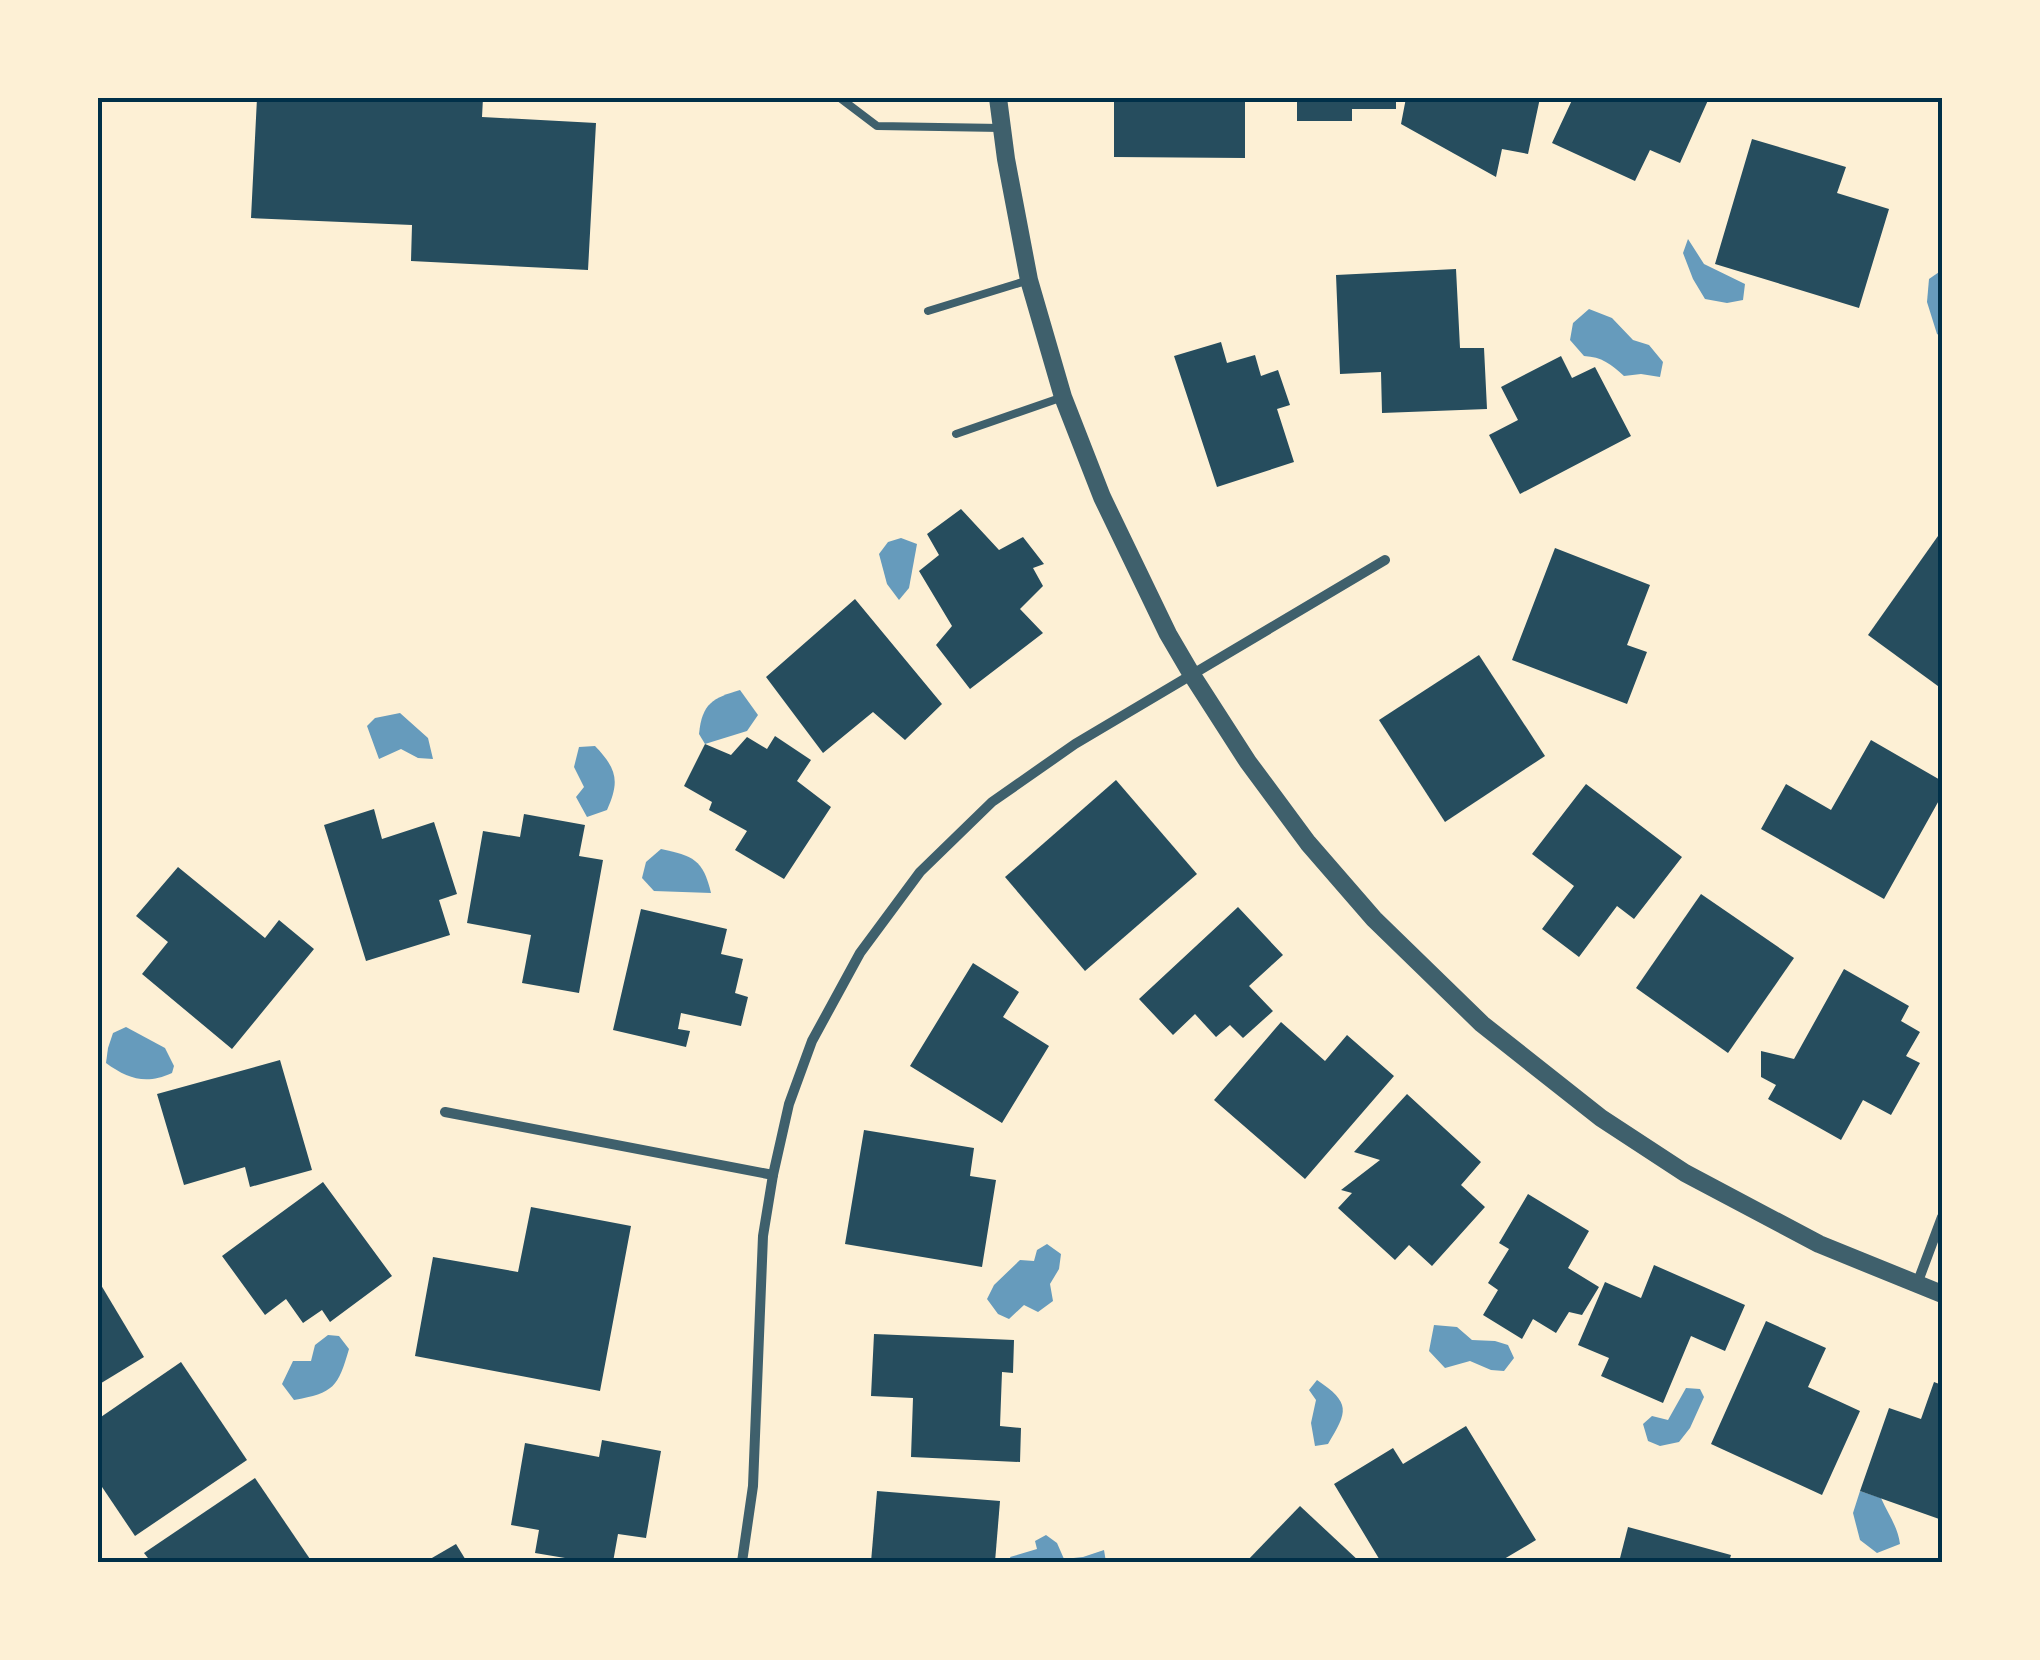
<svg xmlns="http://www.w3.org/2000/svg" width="2040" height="1660" viewBox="0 0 2040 1660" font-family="'Public Sans',sans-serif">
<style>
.water{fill:#669bbc}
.building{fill:#264d5e}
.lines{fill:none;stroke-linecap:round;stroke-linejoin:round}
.service{stroke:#3f606c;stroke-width:8}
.minor{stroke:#3f606c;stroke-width:10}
.tertiary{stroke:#3f606c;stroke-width:18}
.neatline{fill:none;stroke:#003049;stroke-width:4}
</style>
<rect width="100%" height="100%" fill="#fdf0d5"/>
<g class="water">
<path d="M1688,239L1704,264L1745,284L1743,300L1727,303L1705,299L1693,279L1683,253Z"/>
<path d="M1942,270V337L1937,334L1927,302L1929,279Z"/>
<path d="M1589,309L1612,318L1633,340L1649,345L1663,362L1660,377L1641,374L1624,376C1611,364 1602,357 1584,356L1570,340L1573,323Z"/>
<path d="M901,538L917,544L909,588L899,600L887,584L879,554L888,542Z"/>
<path d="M740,690L758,715L747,731L705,744L699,734C702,703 713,698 740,690Z"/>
<path d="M400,713L428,738L433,759L418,758L401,749L379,759L367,726L375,718Z"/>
<path d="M595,746C617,769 620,781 607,810L587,817L576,797L584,787L574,767L579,747Z"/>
<path d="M661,849C693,856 703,859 711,893L654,891L642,878L646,862Z"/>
<path d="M126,1027L165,1048L174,1066L172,1073C146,1085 128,1079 106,1063L108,1048L113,1033Z"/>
<path d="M1047,1244L1061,1254L1059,1269L1050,1284L1053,1301L1038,1312L1024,1305L1009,1319L998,1314L987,1299L994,1285L1020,1260L1034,1261L1037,1250Z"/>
<path d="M1434,1325L1457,1327L1472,1340L1495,1341L1508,1345L1514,1358L1504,1371L1491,1370L1470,1361L1445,1368L1429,1351Z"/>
<path d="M328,1335L339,1336L349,1349C338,1387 334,1393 294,1400L282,1384L293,1361H311L315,1345Z"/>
<path d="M1317,1380C1351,1403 1348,1411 1328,1444L1315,1446L1311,1423L1316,1400L1309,1390Z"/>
<path d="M1686,1388L1700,1389L1704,1397L1690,1428L1679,1442L1660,1446L1648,1441L1643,1424L1652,1416L1668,1420Z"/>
<path d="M1860,1491L1881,1498C1888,1514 1898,1527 1900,1544L1877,1553L1860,1540L1853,1513Z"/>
<path d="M1046,1535L1057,1543L1064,1559L1083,1557L1104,1550L1106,1562H1012L1010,1557L1037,1549L1035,1541Z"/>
</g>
<g class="building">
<path d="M257,98H483L482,117L596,123L588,270L411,261L412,225L251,218Z"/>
<path d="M1114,98H1245V158L1114,157Z"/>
<path d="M1297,98H1396V109H1352V121H1297Z"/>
<path d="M1406,98H1540L1528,154L1502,149L1496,177L1401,124Z"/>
<path d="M1573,98H1709L1680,163L1650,150L1635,181L1552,143Z"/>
<path d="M1752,139L1846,167L1837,193L1889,209L1859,308L1715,264Z"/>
<path d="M1456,269L1460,348H1484L1487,409L1382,413L1381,372L1340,374L1336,275Z"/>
<path d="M1221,342L1227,363L1255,355L1261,376L1278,370L1290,405L1277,409L1294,462L1217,487L1174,356Z"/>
<path d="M1561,356L1572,378L1595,367L1631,436L1520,494L1489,435L1518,420L1501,387Z"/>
<path d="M961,509L999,550L1023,537L1044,564L1033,568L1043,586L1020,609L1043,633L970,689L936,645L952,626L919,571L939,555L927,534Z"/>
<path d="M1938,536L1942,539V689L1868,635Z"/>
<path d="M1555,548L1650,585L1627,645L1647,652L1627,704L1512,660Z"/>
<path d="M855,599L942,704L905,740L873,712L823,753L766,677Z"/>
<path d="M1479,655L1545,756L1445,822L1379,720Z"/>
<path d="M775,736L811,760L797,781L831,807L784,879L735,850L747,831L709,810L712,802L684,786L705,744L731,755L747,737L767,749Z"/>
<path d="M1871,740L1942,781V795L1884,899L1761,829L1786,784L1831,810Z"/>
<path d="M1116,780L1197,874L1085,971L1005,877Z"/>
<path d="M1586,784L1682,857L1634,919L1617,906L1579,957L1542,929L1574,886L1532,854Z"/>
<path d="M374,809L382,839L434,822L457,894L439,900L450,935L366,961L324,825Z"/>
<path d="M524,814L585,825L579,856L603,860L579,993L522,983L531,935L467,923L483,831L520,837Z"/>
<path d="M178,867L265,938L279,920L314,949L232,1049L142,974L168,942L136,916Z"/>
<path d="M1701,894L1794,958L1728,1053L1636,988Z"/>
<path d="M1238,907L1283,955L1249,986L1273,1011L1243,1038L1230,1025L1216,1037L1195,1014L1173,1035L1139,999Z"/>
<path d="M641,909L727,929L721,954L743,959L735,993L748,997L741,1026L681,1013L678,1029L690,1031L686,1047L613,1030Z"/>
<path d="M973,963L1019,992L1003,1017L1049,1046L1002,1123L910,1066Z"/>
<path d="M1844,969L1909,1006L1901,1021L1920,1032L1906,1056L1920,1063L1891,1115L1863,1100L1841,1140L1768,1099L1776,1085L1761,1077V1051L1794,1059Z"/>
<path d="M1281,1022L1325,1061L1347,1035L1394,1076L1305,1179L1214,1100Z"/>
<path d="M280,1060L312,1170L250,1187L245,1167L184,1185L157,1094Z"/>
<path d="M1407,1094L1481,1162L1461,1185L1485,1207L1432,1266L1409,1245L1395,1260L1338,1208L1352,1193L1341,1190L1380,1160L1354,1152Z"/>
<path d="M864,1130L974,1148L970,1176L996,1180L982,1267L845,1244Z"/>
<path d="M323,1182L392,1276L330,1322L322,1310L303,1323L286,1299L265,1315L222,1256Z"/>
<path d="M1528,1194L1589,1231L1568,1268L1599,1287L1582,1315L1569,1312L1556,1333L1533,1319L1522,1339L1483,1315L1498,1290L1488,1283L1509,1249L1499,1243Z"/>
<path d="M531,1207L631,1226L600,1391L415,1356L433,1257L518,1272Z"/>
<path d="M1654,1265L1745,1305L1725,1351L1691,1336L1663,1403L1601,1376L1609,1358L1578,1345L1605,1282L1641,1298Z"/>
<path d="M98,1280L144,1357L98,1385Z"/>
<path d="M1766,1321L1826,1348L1808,1387L1860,1411L1822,1495L1711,1444Z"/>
<path d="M874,1334L1014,1340L1013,1373L1002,1372L1000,1426L1021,1428L1020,1462L911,1457L913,1398L871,1396Z"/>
<path d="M181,1362L247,1460L135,1536L98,1481V1419Z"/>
<path d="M1934,1382L1942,1385V1520L1860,1491L1889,1408L1921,1419Z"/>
<path d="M1466,1426L1536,1540L1499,1562H1381L1334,1484L1393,1448L1403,1464Z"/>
<path d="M602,1440L661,1451L646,1538L618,1534L613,1562H589L535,1553L539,1530L511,1525L525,1443L599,1457Z"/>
<path d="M255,1478L312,1562H151L144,1553Z"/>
<path d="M877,1491L1000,1501L995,1562H871Z"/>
<path d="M1300,1506L1360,1562H1246Z"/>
<path d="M1628,1527L1731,1555L1729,1562H1619Z"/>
<path d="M456,1544L467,1562H425Z"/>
</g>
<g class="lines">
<g class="service">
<path d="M840,98L877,126L1001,128"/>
<path d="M928,311L1029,280"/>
<path d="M956,434L1060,398"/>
</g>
<g class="minor">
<path d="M445,1112L773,1175"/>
<path d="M1917,1284L1942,1217"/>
<path d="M742,1562L753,1486L763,1236L773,1175L789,1104L812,1041L860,953L920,872L992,802L1075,744L1385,560"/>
</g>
<path class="tertiary" d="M998,98L1006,159L1029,280L1063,397L1102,497L1168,634L1192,675L1248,762L1308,843L1374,919L1482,1024L1601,1118L1685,1173L1819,1244L1942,1294"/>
</g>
<rect width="2040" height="1660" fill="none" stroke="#fdf0d5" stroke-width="200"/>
<rect x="100" y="100" width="1840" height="1460" class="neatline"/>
</svg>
